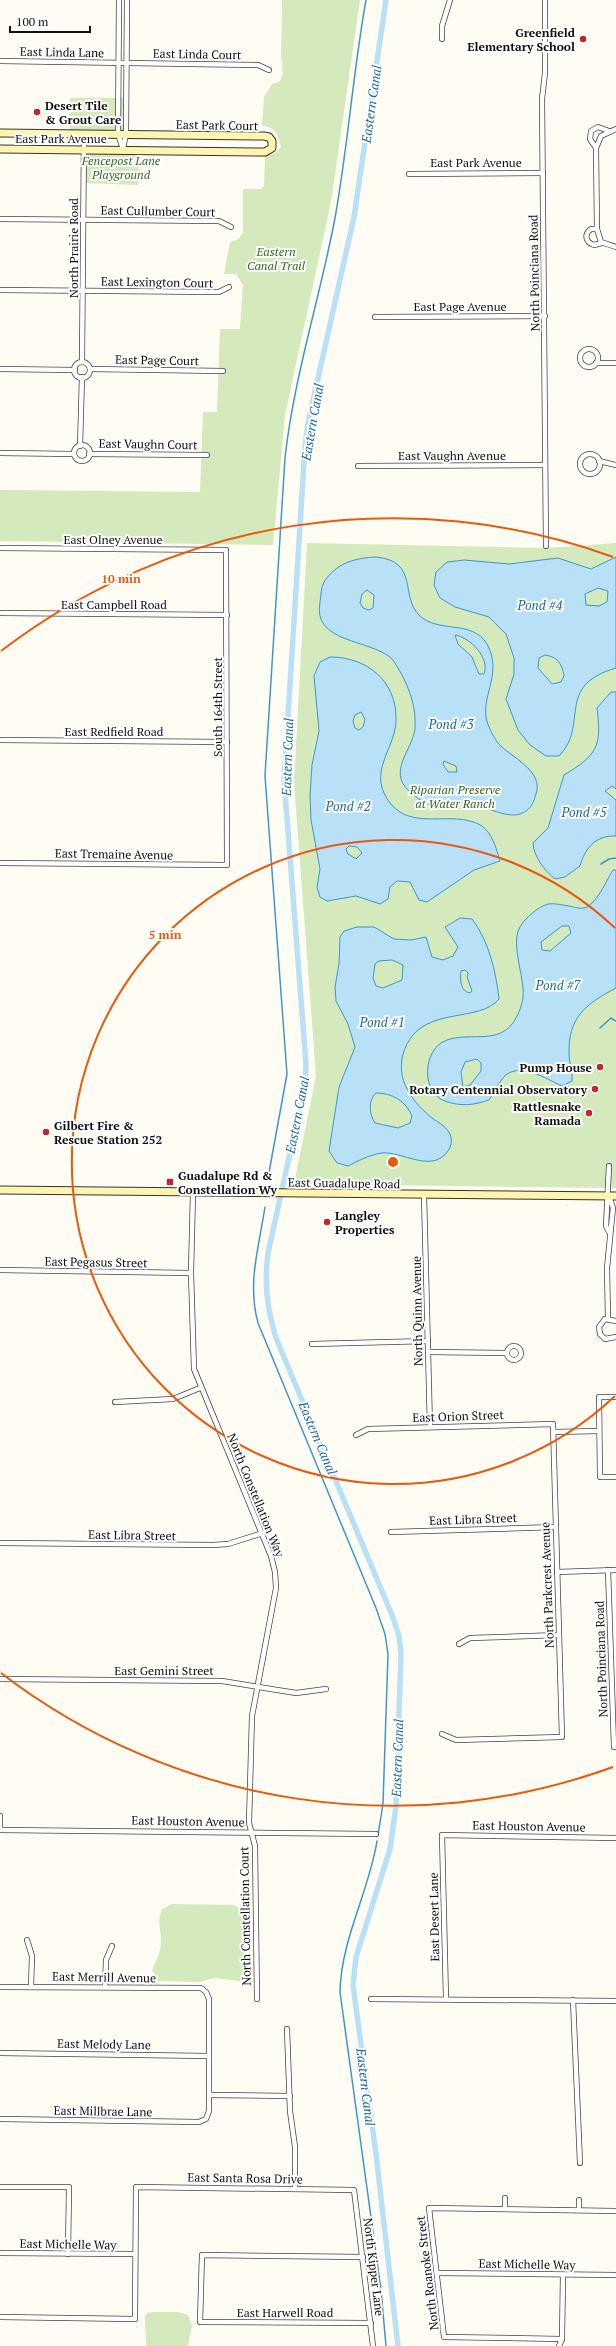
<svg xmlns="http://www.w3.org/2000/svg" width="616" height="2346" viewBox="0 0 616 2346" font-family="'PT Serif',serif">
<style>
.green{fill:#d4eabc}
.water{fill:#b8e0f7;stroke:#3e96ce;fill-rule:evenodd}
.lines{fill:none;stroke-linecap:round;stroke-linejoin:round}
.stream{stroke:#3e96ce;stroke-width:1.5}
.canal{stroke:#b8e0f7;stroke-width:5.5}
.street-casing{stroke:#434343;stroke-width:6}
.secondary-casing{stroke:#323232;stroke-width:9}
.street{stroke:#fff;stroke-width:4.5}
.secondary{stroke:#fff5ae;stroke-width:7}
.ring{fill:none;stroke:#e8590c;stroke-width:2}
.poi-dot{fill:#c2262f;stroke:#fff;stroke-width:1.5}
.labels{text-anchor:middle;dominant-baseline:central;stroke-width:4;stroke-linejoin:round;paint-order:stroke}
.poi-label{font-size:12px;font-weight:bold;fill:#101010;stroke:#fff;text-anchor:end}
.street-label{font-size:12px;fill:#101010;stroke:#fff}
.park-label{font-size:12px;font-style:italic;fill:#2f691f;stroke:#fff}
.water-label{font-size:13px;font-style:italic;fill:#1768a4;stroke:#fff}
.centre{fill:#e8590c;stroke:#fff;stroke-width:2}
.ring-label{font-size:12px;text-anchor:middle;font-weight:bold;fill:#e8590c;stroke:#fff;stroke-width:4;stroke-linejoin:round;paint-order:stroke}
</style>
<rect width="100%" height="100%" fill="#fffdf3"/>
<g class="green">
<path d="M282,0H360L331,202L285,415L273,545L0,541V490L200,492L203,412H217L220,329H240L243,285L236,274H224L230,242L237,240L243,233V189H261L264,186L265,156L275,153L281,147C278,135 275,126 262,126L264,97L272,84L279,82L283,74L281,55Z"/>
<path d="M70,98H123V134L70,133Z"/>
<path d="M84,150H139L138,185L83,183Z"/>
<path d="M307,543L546,548L616,543V1188L294,1184L316,1076L294,783Z"/>
<path d="M172,1904L234,1905L243,1910C246,1921 244,1929 245,1941C247,1956 255,1969 240,1981L214,1978L200,1982L158,1981L152,1970C156,1962 160,1953 161,1943C162,1928 156,1925 162,1909Z"/>
<path d="M153,2312H178L188,2315L192,2326L188,2346H146L145,2316L147,2313Z"/>
</g>
<g class="water">
<path d="M376,557C419,561 400,596 419,615C438,634 472,619 487,644C505,676 475,701 490,729C492,734 495,739 498,743C510,757 544,770 536,794C534,801 532,807 526,811C511,822 489,807 472,804C458,802 443,808 428,804C420,801 415,796 409,791C387,771 413,750 415,728C416,708 411,693 402,675C399,670 395,662 391,658C369,639 312,643 320,602C321,596 321,587 324,582C336,563 355,558 376,557ZM367,590L374,595L373,608L369,610L363,608L360,603L362,594ZM455,635C471,638 490,658 484,674H479L472,657L458,644ZM444,761L456,766L457,772H448L443,764Z"/>
<path d="M616,557V668C554,686 590,724 559,756H546L530,745L518,730L506,699L514,674V658L506,634L489,617L455,607L440,598L434,585L436,572L447,562L464,560L509,564L558,558L591,569ZM598,588L608,591L607,602L599,606L586,605L585,594ZM545,655C558,657 562,664 564,676L561,682L552,684L538,668L539,658Z"/>
<path d="M330,657C367,657 397,681 396,720C396,745 372,768 384,793C405,837 451,807 482,826C492,833 497,850 500,861L474,870L427,902L419,900L410,882L397,881L390,887L388,899L380,904L356,896L327,901L320,897L317,887L320,869L311,820L310,796L312,765L319,731L314,676L320,662ZM361,712L365,719L363,727L359,730L355,728L353,721L355,715ZM349,846L357,847L362,853L356,859L348,854L346,849Z"/>
<path d="M611,692H616V789L612,786L605,791L616,800V836C596,835 585,848 580,866L565,877L555,879C544,870 534,857 533,843L548,828L564,775C597,755 602,747 597,708Z"/>
<path d="M613,870H616V988C586,1004 568,1017 569,1054C569,1063 573,1071 572,1081L562,1086C546,1079 518,1060 503,1078C498,1084 494,1093 489,1100C474,1105 461,1107 445,1101C422,1093 423,1055 441,1043C465,1028 501,1050 517,1016C520,1011 523,1001 523,996C525,979 510,943 520,927C525,918 538,907 548,904C554,903 563,905 569,906C573,907 580,909 584,908C597,904 606,881 613,870ZM562,926H569L571,933L550,951L542,950L541,942ZM477,1059L481,1063V1071L470,1085L463,1087L461,1072L465,1062Z"/>
<path d="M460,918L472,919C489,941 496,972 499,999C480,1023 426,1006 407,1044C392,1074 409,1099 432,1118C439,1123 448,1127 451,1137C452,1142 451,1147 448,1151C432,1174 402,1151 382,1153C369,1155 358,1161 348,1166L337,1163L329,1151L339,1087L355,1047L348,1024L336,1001L335,987L339,964L340,937L344,931L357,927H374L394,939L411,940L426,937L432,957L443,960L453,956L458,947L445,927ZM392,960L403,965L402,980L383,988L376,986L373,978L375,964L379,961ZM465,970L468,973L467,977L472,991L470,993C460,991 460,980 461,971ZM376,1093C392,1093 406,1101 412,1116L410,1123L398,1128L375,1123C369,1114 368,1100 376,1093Z"/>
</g>
<g class="lines">
<g class="stream">
<path d="M601,864L609,859L616,858"/>
<path d="M600,1028L611,1018L616,1021"/>
<path d="M268,1178L287,1074L265,776L285,458C294,376 320,298 335,218C348,146 353,72 366,0"/>
<path d="M265,1207C259,1247 247,1283 258,1323L376,1608L385,1634L388,1654L383,1804L378,1835"/>
<path d="M377,1841C369,1892 341,1939 340,1992L381,2290L386,2346"/>
</g>
<path class="canal" d="M386,0L354,217L308,423L305,446L284,780L306,1064L305,1085L268,1253C264,1284 267,1308 276,1338L392,1615L399,1636L401,1653L396,1806L390,1849L356,1957L353,1985L376,2154L398,2346"/>
<g class="street-casing">
<g id="street">
<path d="M119,0L118,134L123,149"/>
<path d="M545,0V73L542,99L546,546"/>
<path d="M442,39V26L450,0"/>
<path d="M0,61L258,65L269,70"/>
<path d="M616,129L601,136L596,148L597,229L601,242L616,247"/>
<path d="M123,148L126,134L127,0"/>
<path d="M596,148L590,139L591,131L598,127L609,131"/>
<path d="M409,174L543,173"/>
<path d="M0,219L219,221L231,227"/>
<path d="M597,229H591C584,234 585,242 594,245L602,243"/>
<path d="M0,290L219,292L229,287"/>
<path d="M375,317L545,316"/>
<circle cx="589" cy="358" r="9"/>
<path d="M82,362L84,134"/>
<circle cx="82" cy="370" r="8"/>
<path d="M596,363H616"/>
<path d="M0,369L75,370"/>
<path d="M90,369L223,371"/>
<circle cx="82" cy="453" r="8"/>
<path d="M80,446L82,377"/>
<path d="M0,453L74,454"/>
<path d="M89,454L207,455"/>
<circle cx="590" cy="464" r="10"/>
<path d="M599,461L616,465"/>
<path d="M358,466L545,465"/>
<path d="M0,548L226,550L227,865L0,863"/>
<path d="M0,613L227,615"/>
<path d="M0,740L227,742"/>
<path d="M609,1166L606,1226L609,1232"/>
<path d="M193,1192L191,1273L194,1369L271,1556L275,1572L276,1588L252,1716L249,1823L255,1846L257,1999"/>
<path d="M424,1195L430,1427"/>
<path d="M0,1270L191,1273"/>
<path d="M608,1318L607,1268L613,1208L609,1196"/>
<path d="M616,1321L605,1319L599,1327L600,1334L605,1339L616,1337"/>
<path d="M312,1344L428,1341"/>
<circle cx="514" cy="1353" r="7"/>
<path d="M428,1352L506,1353"/>
<path d="M616,1397H599L600,1477H616"/>
<path d="M115,1402L173,1399L200,1388"/>
<path d="M554,1432L599,1431"/>
<path d="M356,1435L368,1429L553,1424L562,1737L456,1740L442,1734"/>
<path d="M391,1532L556,1527"/>
<path d="M0,1543L213,1545L228,1544L263,1533"/>
<path d="M608,1570L614,1747H616"/>
<path d="M557,1572L616,1570"/>
<path d="M459,1644L470,1638L559,1635"/>
<path d="M0,1679L222,1681L296,1693L326,1689"/>
<path d="M0,1816V1830"/>
<path d="M0,1830L376,1834"/>
<path d="M27,1940L32,1956L31,1987"/>
<path d="M0,1987L201,1988L206,1992L209,1999V2111L206,2119L199,2122L0,2119"/>
<path d="M105,1987L106,1960L112,1946"/>
<path d="M371,1999L616,2001"/>
<path d="M446,1999L442,1835L616,1838"/>
<path d="M573,2000L580,2163"/>
<path d="M287,2029L290,2111L295,2147V2189"/>
<path d="M0,2053L209,2056"/>
<path d="M209,2095L290,2096"/>
<path d="M0,2187H69L68,2254"/>
<path d="M505,2198V2209"/>
<path d="M579,2210V2200"/>
<path d="M0,2253L135,2254"/>
<path d="M363,2257L202,2255L200,2322L371,2323"/>
<path d="M438,2273L616,2275"/>
<path d="M0,2317L135,2319L136,2187L354,2190L373,2346"/>
<path d="M562,2339L444,2337L429,2208L616,2211"/>
<path d="M559,2346L562,2339L563,2275"/>
</g>
</g>
<g class="secondary-casing">
<g id="secondary">
<path d="M0,133L264,136L269,137L272,141V148L265,152L0,149"/>
<path d="M0,1190L616,1196"/>
</g>
</g>
<use href="#street" class="street"/>
<use href="#secondary" class="secondary"/>
</g>
<g class="ring">
<path d="M615 1396A322 322 0 1 1 615 928"/>
<path d="M613 1767A644 644 0 0 1 1 1673M1 651A644 644 0 0 1 613 557"/>
</g>
<g class="poi-dot">
<circle cx="583" cy="39" r="4"/>
<circle cx="37" cy="112" r="4"/>
<circle cx="600" cy="1067" r="4"/>
<circle cx="595" cy="1089" r="4"/>
<circle cx="589" cy="1113" r="4"/>
<circle cx="46" cy="1132" r="4"/>
<rect x="166" y="1178" width="8" height="8" rx="2"/>
<circle cx="327" cy="1222" r="4"/>
</g>
<g class="labels">
<g class="poi-label">
<text x="575" y="32">Greenfield<tspan x="575" dy="14">Elementary School</tspan></text>
<text x="45" y="105" text-anchor="start">Desert Tile<tspan x="45" dy="14">&amp; Grout Care</tspan></text>
<text x="592" y="1067">Pump House</text>
<text x="587" y="1089">Rotary Centennial Observatory</text>
<text x="581" y="1106">Rattlesnake<tspan x="581" dy="14">Ramada</tspan></text>
<text x="54" y="1125" text-anchor="start">Gilbert Fire &amp;<tspan x="54" dy="14">Rescue Station 252</tspan></text>
<text x="178" y="1175" text-anchor="start">Guadalupe Rd &amp;<tspan x="178" dy="14">Constellation Wy</tspan></text>
<text x="335" y="1215" text-anchor="start">Langley<tspan x="335" dy="14">Properties</tspan></text>
</g>
<g class="street-label">
<text transform="translate(62 52) rotate(1)">East Linda Lane</text>
<text transform="translate(197 54) rotate(1)">East Linda Court</text>
<text transform="translate(217 125) rotate(1)">East Park Court</text>
<text x="61" y="138">East Park Avenue</text>
<text x="476" y="162">East Park Avenue</text>
<text transform="translate(158 211) rotate(1)">East Cullumber Court</text>
<text transform="translate(73 248) rotate(-90)">North Prairie Road</text>
<text transform="translate(534 273) rotate(-91)">North Poinciana Road</text>
<text transform="translate(157 282) rotate(1)">East Lexington Court</text>
<text x="460" y="306">East Page Avenue</text>
<text transform="translate(157 360) rotate(1)">East Page Court</text>
<text transform="translate(148 444) rotate(1)">East Vaughn Court</text>
<text x="452" y="455">East Vaughn Avenue</text>
<text x="113" y="539">East Olney Avenue</text>
<text x="114" y="604">East Campbell Road</text>
<text transform="translate(217 707) rotate(-90)">South 164th Street</text>
<text x="114" y="731">East Redfield Road</text>
<text transform="translate(114 854) rotate(1)">East Tremaine Avenue</text>
<text transform="translate(344 1183) rotate(1)">East Guadalupe Road</text>
<text transform="translate(96 1262) rotate(1)">East Pegasus Street</text>
<text transform="translate(417 1311) rotate(-91)">North Quinn Avenue</text>
<text transform="translate(458 1416) rotate(-2)">East Orion Street</text>
<text transform="translate(256 1495) rotate(68)">North Constellation Way</text>
<text transform="translate(473 1519) rotate(-2)">East Libra Street</text>
<text transform="translate(132 1535) rotate(1)">East Libra Street</text>
<text transform="translate(547 1585) rotate(-92)">North Parkcrest Avenue</text>
<text transform="translate(601 1659) rotate(-92)">North Poinciana Road</text>
<text x="164" y="1670">East Gemini Street</text>
<text transform="translate(188 1821) rotate(1)">East Houston Avenue</text>
<text transform="translate(529 1826) rotate(1)">East Houston Avenue</text>
<text transform="translate(245 1916) rotate(-91)">North Constellation Court</text>
<text transform="translate(434 1917) rotate(-91)">East Desert Lane</text>
<text transform="translate(104 1977) rotate(1)">East Merrill Avenue</text>
<text transform="translate(104 2044) rotate(1)">East Melody Lane</text>
<text transform="translate(103 2111) rotate(1)">East Millbrae Lane</text>
<text transform="translate(245 2178) rotate(1)">East Santa Rosa Drive</text>
<text transform="translate(68 2244) rotate(1)">East Michelle Way</text>
<text transform="translate(527 2264) rotate(1)">East Michelle Way</text>
<text transform="translate(374 2267) rotate(83)">North Kipper Lane</text>
<text transform="translate(427 2273) rotate(-97)">North Roanoke Street</text>
<text x="285" y="2312">East Harwell Road</text>
</g>
<g class="park-label">
<text x="121" y="160">Fencepost Lane<tspan x="121" dy="14">Playground</tspan></text>
<text x="276" y="251">Eastern<tspan x="276" dy="14">Canal Trail</tspan></text>
<text x="455" y="789">Riparian Preserve<tspan x="455" dy="14">at Water Ranch</tspan></text>
</g>
<g class="water-label">
<text transform="translate(371 104) rotate(-82)">Eastern Canal</text>
<text transform="translate(312 422) rotate(-80)">Eastern Canal</text>
<text x="540" y="605">Pond #4</text>
<text x="451" y="724">Pond #3</text>
<text transform="translate(287 757) rotate(-88)">Eastern Canal</text>
<text x="348" y="806">Pond #2</text>
<text x="584" y="812">Pond #5</text>
<text x="558" y="985">Pond #7</text>
<text x="382" y="1022">Pond #1</text>
<text transform="translate(297 1115) rotate(-79)">Eastern Canal</text>
<text transform="translate(318 1438) rotate(67)">Eastern Canal</text>
<text transform="translate(397 1758) rotate(-88)">Eastern Canal</text>
<text transform="translate(366 2087) rotate(83)">Eastern Canal</text>
</g>
</g>
<circle cx="393" cy="1162" r="6" class="centre"/>
<g class="ring-label">
<text x="121" y="583">10 min</text>
<text x="165" y="939">5 min</text>
</g>
<path d="M10 26v6h80v-6" fill="none" stroke="#101010" stroke-width="2"/>
<text x="16" y="26" font-size="12" fill="#101010" stroke="#ffffff" stroke-width="3" paint-order="stroke">100 m</text>
</svg>
